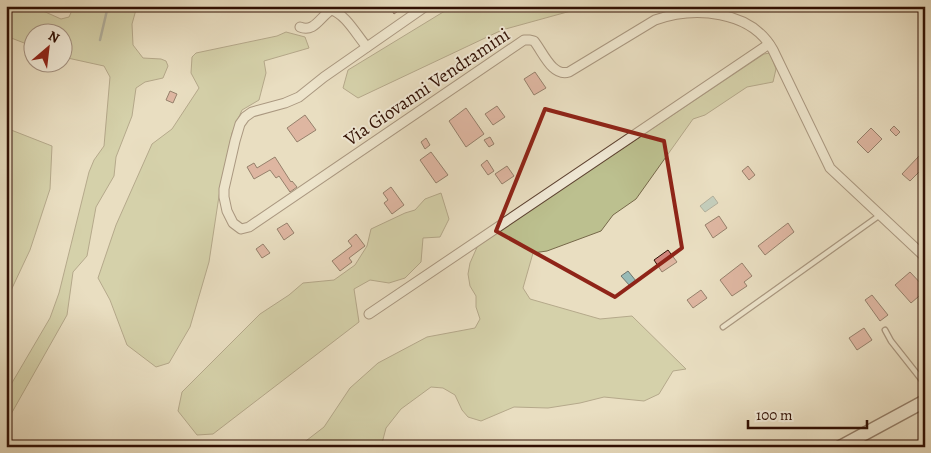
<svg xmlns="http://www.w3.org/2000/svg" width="931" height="453" viewBox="0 0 931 453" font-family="Alegreya,serif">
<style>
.green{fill:#bcc08f;stroke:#766849}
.water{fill:#98bbb7;stroke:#6e766f}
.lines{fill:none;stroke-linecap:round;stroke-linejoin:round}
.stream{stroke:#6e766f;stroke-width:2.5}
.building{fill:#d1857b;stroke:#300f03}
.lane-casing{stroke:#5e4332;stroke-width:7}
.street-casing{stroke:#5e4332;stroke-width:11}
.secondary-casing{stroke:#300f03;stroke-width:15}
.lane{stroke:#f1ead7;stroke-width:4.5}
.street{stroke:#f1ead7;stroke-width:9}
.secondary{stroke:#f1ead7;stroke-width:12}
.marked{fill:none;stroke:#8f2418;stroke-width:4;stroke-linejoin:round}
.labels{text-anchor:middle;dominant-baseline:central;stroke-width:4;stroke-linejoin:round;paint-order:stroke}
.street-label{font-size:19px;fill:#300f03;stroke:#f1ead7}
</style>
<rect width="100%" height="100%" fill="#e9dec1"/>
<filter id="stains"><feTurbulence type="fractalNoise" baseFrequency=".004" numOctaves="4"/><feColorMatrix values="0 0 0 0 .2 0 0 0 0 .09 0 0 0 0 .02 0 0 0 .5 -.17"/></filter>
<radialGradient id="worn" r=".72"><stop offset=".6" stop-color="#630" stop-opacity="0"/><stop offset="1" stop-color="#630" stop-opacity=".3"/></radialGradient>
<g class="green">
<path d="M6,6H32L61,19L69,17L74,6H137L132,24L133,45L143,58L161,59L166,61L168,66L163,78L145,82L136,88L132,116L116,157L114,176L96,207L87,256L73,272L67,315L6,423V393L50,318L59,293L89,172L94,160L104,146L110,77L104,66L63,57L62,32H32V46L6,36Z"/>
<path d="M453,6H581L578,9L502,30L358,98L343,88L348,70Z"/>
<path d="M286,32L305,37L309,48L264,61L266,73L259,100L242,110L232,133L219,196L209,262L190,327L169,363L156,367L127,345L110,300L98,278L116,225L152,144L172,129L199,88L191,73L192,57L196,53L277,36Z"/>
<path d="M770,53L776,69L773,82L747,87L705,115L693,119L636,199L613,215L601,231L547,251L533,253L523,288L530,299L600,319L632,316L686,369L673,371L659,394L644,401L604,397L580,403L548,408L514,407L481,421L468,417L462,410L455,395L443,388L431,387L401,409L386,428L381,447H298L324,427L350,388L378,363L427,337L475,328L480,319L476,307V296L470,286L468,274L470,263L478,245L764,54Z"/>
<path d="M6,128L52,146L50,189L30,250L6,301Z"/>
<path d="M441,193L449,219L440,237L423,238L421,262L405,278L389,283L370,280L354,289L359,322L213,434L197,435L178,411L182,392L260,314L289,295L303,283L334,280L355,265L367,246L371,229L405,213L415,210L425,199Z"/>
</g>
<g class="water">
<path d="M713,196L718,203L705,212L700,206Z"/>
<path d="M628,271L636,281L630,286L621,276Z"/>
</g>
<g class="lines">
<path class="stream" d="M100,40L108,6"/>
</g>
<g class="building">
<path d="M389,6H405L394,14Z"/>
<path d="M535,72L546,88L534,95L524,79Z"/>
<path d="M170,91L177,94L173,103L166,100Z"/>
<path d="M497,106L505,117L493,125L485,114Z"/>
<path d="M466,108L484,134L466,147L449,121Z"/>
<path d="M305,115L316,130L297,142L287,128Z"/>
<path d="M894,126L900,132L896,136L890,130Z"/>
<path d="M871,128L882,139L868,153L857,142Z"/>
<path d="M490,137L494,144L489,147L484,140Z"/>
<path d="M426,138L430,145L425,149L421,142Z"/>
<path d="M431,152L448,175L436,183L420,160Z"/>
<path d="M919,156L925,161V166L910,181L902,174Z"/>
<path d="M275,157L291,182L292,181L297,187L290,192L279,176L276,178L270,170L254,179L247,167L254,163L257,168Z"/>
<path d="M487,160L494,171L488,175L481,165Z"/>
<path d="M507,166L514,176L502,184L495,174Z"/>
<path d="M748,166L755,175L749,180L742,171Z"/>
<path d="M391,187L404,205L392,214L384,203L388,200L383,193Z"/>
<path d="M719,216L727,228L713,238L705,225Z"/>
<path d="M287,223L294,233L284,240L277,229Z"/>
<path d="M788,223L794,232L765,255L758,246Z"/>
<path d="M356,234L365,246L349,258L352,262L340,271L332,261L352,246L348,241Z"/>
<path d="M263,244L270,253L262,258L256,249Z"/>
<path d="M668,250L677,262L662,272L654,260Z"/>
<path d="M742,263L752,276L744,282L747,286L732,296L720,280Z"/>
<path d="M910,272L925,288V291L911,303L895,285Z"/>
<path d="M701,290L707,298L693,308L687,300Z"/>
<path d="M872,295L888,315L880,321L865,300Z"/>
<path d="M864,328L872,340L857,350L849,338Z"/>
</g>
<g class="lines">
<g class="lane-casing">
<g id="lane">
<path d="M723,327L880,215"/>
<path d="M885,330L891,341L925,384"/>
</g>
</g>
<g class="street-casing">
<g id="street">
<path d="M426,6L324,77L299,97L285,103L252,112L245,117L240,124L235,141L224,189V197L227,211L233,223L241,229L249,227L524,40H530L534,41C543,52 552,77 569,72L655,20C694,6 751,10 773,50L830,168L925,257"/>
<path d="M300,27C314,33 320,17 331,10C346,14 357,36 367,47"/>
<path d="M369,314L769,44"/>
</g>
</g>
<g class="secondary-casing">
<path id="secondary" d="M840,447L925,401"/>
</g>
<use href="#lane" class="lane"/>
<use href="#street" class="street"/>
<use href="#secondary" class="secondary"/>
</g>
<path d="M0 0H931V453H0ZM545,109L664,141L682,248L615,297L496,231Z" fill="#e9dec1" fill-opacity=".55" fill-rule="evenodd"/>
<path class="marked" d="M545,109L664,141L682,248L615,297L496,231Z"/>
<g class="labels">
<g class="street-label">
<text transform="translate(427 87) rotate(-34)">Via Giovanni Vendramini</text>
</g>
</g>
<rect width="931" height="453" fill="none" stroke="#e9dec1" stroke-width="25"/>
<rect x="8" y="8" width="916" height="438" fill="none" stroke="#300f03" stroke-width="2.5"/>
<rect x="12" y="12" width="906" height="428" fill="none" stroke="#300f03"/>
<g transform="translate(48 48) rotate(28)"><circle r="24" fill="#f1ead7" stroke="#a49282"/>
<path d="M0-4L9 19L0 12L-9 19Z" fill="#8f2418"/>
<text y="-8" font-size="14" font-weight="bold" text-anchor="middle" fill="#300f03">N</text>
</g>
<path d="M748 420v8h119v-8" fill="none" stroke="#300f03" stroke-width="2.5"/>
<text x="756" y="420" font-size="15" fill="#300f03" stroke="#f1ead7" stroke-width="4" paint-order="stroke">100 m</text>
<rect width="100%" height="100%" filter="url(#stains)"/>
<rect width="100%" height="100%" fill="url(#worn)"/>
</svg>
